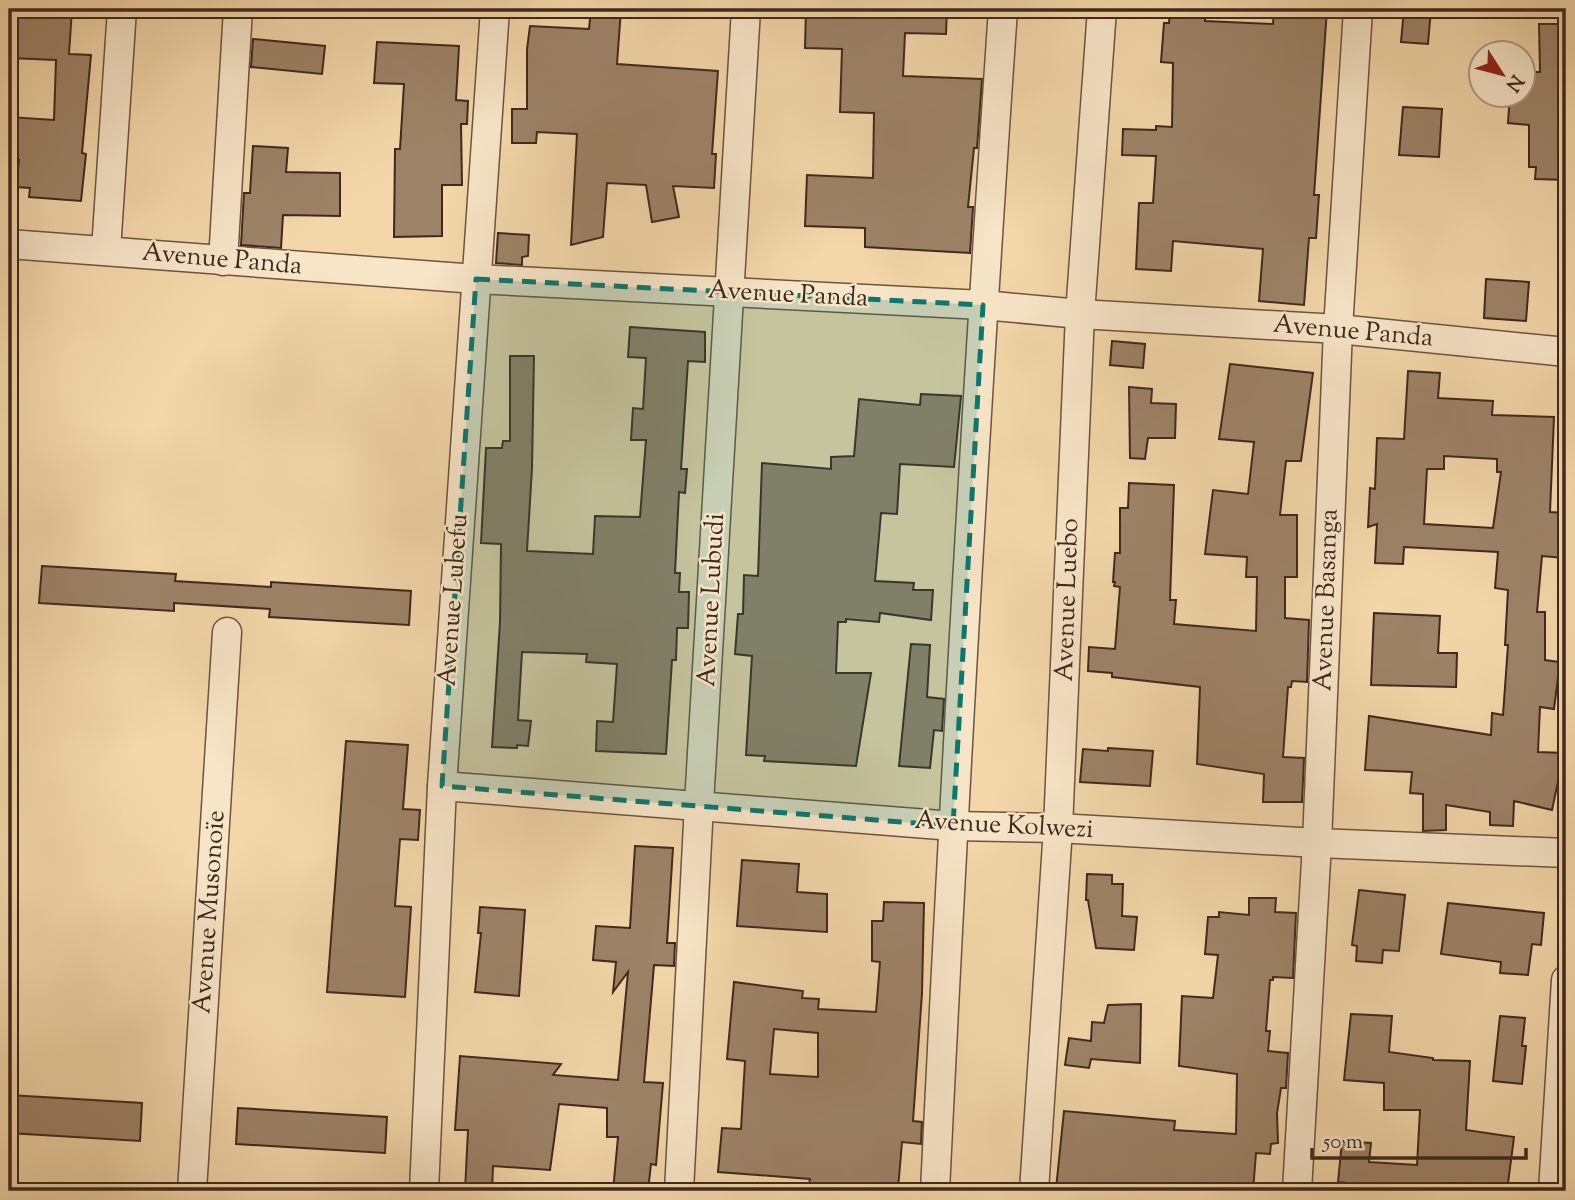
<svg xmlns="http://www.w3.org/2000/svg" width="1575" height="1200" viewBox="0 0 1575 1200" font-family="'Sorts Mill Goudy',serif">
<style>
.building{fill:#9d8367;stroke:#3f291f;stroke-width:2;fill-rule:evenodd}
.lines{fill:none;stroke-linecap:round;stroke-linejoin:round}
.minor-casing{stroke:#6c5442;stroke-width:31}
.minor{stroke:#f7e5c7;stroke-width:28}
.marked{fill:#0f766e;fill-opacity:0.2;stroke:#0f766e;stroke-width:5;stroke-dasharray:14 9;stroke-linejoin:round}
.labels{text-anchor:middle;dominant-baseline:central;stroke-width:5;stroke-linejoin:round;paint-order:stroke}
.street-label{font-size:26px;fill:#3f291f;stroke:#f7e5c7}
</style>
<rect width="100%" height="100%" fill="#f3d7a9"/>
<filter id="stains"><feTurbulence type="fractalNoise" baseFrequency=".00286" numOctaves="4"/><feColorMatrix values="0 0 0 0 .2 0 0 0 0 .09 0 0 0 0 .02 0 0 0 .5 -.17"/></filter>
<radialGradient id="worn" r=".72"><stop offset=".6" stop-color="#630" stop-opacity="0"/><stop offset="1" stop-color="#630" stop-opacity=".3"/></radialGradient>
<g class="building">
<path d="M9,9H72L69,54L91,55L82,153L86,154L81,201L29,197L30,188L16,187L19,160H9V117L54,120L56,60L9,58Z"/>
<path d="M591,9H621L617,64L718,71L712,154H716L714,188L673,186L679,217L652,222L646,185L607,183L603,237L571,245L577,134L537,132L536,143H512V109H527V49L530,26L589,29Z"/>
<path d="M806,9H836V13L878,16L879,9H947L946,34L905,33L903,76L982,79L977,148H974L968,207H973L970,253L865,247V228L805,226L807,175L873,178L874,113L840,112L842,49L805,48Z"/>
<path d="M1170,9H1206L1205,21L1273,24L1274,9H1327L1314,195H1319L1316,238H1309L1304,305L1259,301L1263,249L1173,241L1171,271L1136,269L1139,203H1153L1156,156L1122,155L1123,129L1156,130V126L1172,127L1173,63L1161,62L1164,23H1169Z"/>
<path d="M1404,9H1431L1428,44L1401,42Z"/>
<path d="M1539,24H1566V93L1563,136H1566V180L1535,179L1536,167H1529V125L1508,123L1510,94H1522V72H1540Z"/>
<path d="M253,39L325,46L322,74L251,67Z"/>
<path d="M377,42L459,46L456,100L468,101L467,124H461L462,185H442V236L394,237L395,149H400L404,84L374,83Z"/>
<path d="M1403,107L1442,109L1439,157L1399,155Z"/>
<path d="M253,146L288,148L286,172L340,173V216L283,215L281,248L241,245L244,193H250Z"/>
<path d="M498,233L529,235L528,256L522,257V265L496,263Z"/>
<path d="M1486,279L1529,282L1526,321L1484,318Z"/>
<path d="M630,327L705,332V362L688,361L681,469H687L685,493L679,492L675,573H680L679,592H689L688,628H677L676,660H672L666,754L596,751L597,721L613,722L617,664L586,662L587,654L522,652L518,720L531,721L528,746L517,745V748L492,747L500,622L501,544L481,543L486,448H502L503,441H510V356H534L532,468L527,551L593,554L595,516L640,517L646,440H631L633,408L643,409L646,358L628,357Z"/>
<path d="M1112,341L1145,344L1143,368L1110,365Z"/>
<path d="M1230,364L1313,373L1301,461H1286L1280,515H1297V577H1285V618L1309,620L1307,682L1292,681L1291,687H1288L1283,757L1304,758L1302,802H1263L1264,774L1197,764L1200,687L1112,677V673L1088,671L1089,647L1115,649L1120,587L1114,586L1115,582H1113L1115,553H1120V508H1128L1129,483L1174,485L1170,600H1176L1174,624L1256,631L1257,577H1246L1247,557L1205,554L1213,490L1248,494L1254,442L1219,439Z"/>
<path d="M1408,371L1440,373L1438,398L1493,401L1492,415L1554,417L1550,512L1566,513V530L1564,558L1542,556L1537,612H1545V660L1560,662L1554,709L1540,707L1538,752L1564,753L1552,810L1514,801L1513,826L1490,825V812L1446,805V830L1423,831V794L1410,793L1412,772L1365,770L1369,716L1491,735L1492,713L1503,715L1508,645H1505L1508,590L1495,588L1498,552L1404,547L1403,564L1375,563L1377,524L1368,527L1370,488L1375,489L1377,438L1404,439ZM1444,456L1497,459V472H1501L1493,528L1424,524L1427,469H1444Z"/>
<path d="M1129,387L1152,389L1151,403L1176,404L1175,438H1148L1145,459L1130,458Z"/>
<path d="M921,394L961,396L954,467L900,464L897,514L881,513L875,581L914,583L913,590H933L931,620L880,613L879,622L846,619V622H838L836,673H871L856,766L764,761L765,756L746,755L752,656L735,654L738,614H743L744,575L758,576L762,463L831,469V457L854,456L859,399L920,405Z"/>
<path d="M42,566L176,574L175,581L271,587V582L411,591L409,625L269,617L270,609L174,603V611L39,603Z"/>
<path d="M1374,613L1440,616L1438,653H1457L1456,687L1371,685Z"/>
<path d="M911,644L930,645L927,697L944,699L942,731L934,730L930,768L899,766Z"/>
<path d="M346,741L408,745L403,809L420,810L418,840L400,839L395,906L411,907L405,997L327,992Z"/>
<path d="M1108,748L1153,751L1150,786L1080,782L1083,749L1108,751Z"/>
<path d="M635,846L673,848L667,943H675L674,966L654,965L644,1082L663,1083L656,1165L651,1164L648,1191H613L618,1137H607V1108L559,1104L550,1170L493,1166L492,1191H465L468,1130H455L460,1056L561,1064L553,1075L618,1080L628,972L613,992L616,962L593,960L596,926L630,928Z"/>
<path d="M742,860L799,864L797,892L827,894V932L737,926Z"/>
<path d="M1087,874L1112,875V884H1123L1122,916L1137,917L1134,950L1096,948L1088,900H1086Z"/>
<path d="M1359,890L1405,895L1399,951L1383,950L1382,963L1356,961L1357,946L1352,945Z"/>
<path d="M1249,898H1276L1275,912L1296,913L1293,978L1273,977V980H1270L1266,1031H1270L1268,1051L1288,1053L1286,1088H1281L1277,1113L1278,1143L1271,1144L1270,1154L1256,1153L1253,1191L1056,1189L1064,1111L1175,1121L1174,1130L1236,1134L1237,1074L1179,1066L1182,996L1213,998L1218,955L1205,954L1208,917H1219V912L1249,915Z"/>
<path d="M884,902L924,903L922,993L913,1121L922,1122L921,1144L902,1142L898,1189L809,1184L810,1179L718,1172L722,1128L741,1129L745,1061L727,1059L734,982L803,991L802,998L819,999L818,1009L876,1012L880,962L872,961V921H883ZM774,1029L818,1033V1077L770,1074Z"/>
<path d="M1448,903L1544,913L1541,945L1532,944L1528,975L1500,973L1501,962L1441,954Z"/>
<path d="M480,907L525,910L519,996L475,992L481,933H478Z"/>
<path d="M1141,1004L1140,1063L1091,1059L1089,1068L1065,1065L1069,1038L1091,1041L1092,1022L1104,1023L1108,1005Z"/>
<path d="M1351,1014L1392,1016L1389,1052L1433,1058V1060L1470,1061L1466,1130L1514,1137L1507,1191H1347V1183L1338,1182L1342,1141L1371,1143L1369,1162L1417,1165L1420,1110H1384V1083L1344,1080Z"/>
<path d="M1500,1016L1525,1018L1522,1046H1526L1522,1084L1493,1081Z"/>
<path d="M9,1095L142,1103L140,1141L9,1133Z"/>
<path d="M238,1108L387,1117L385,1153L236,1144Z"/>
</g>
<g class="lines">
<g class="minor-casing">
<g id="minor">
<path d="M9,244L476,279L983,305L1080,314L1338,329L1566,352"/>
<path d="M106,250L122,9"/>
<path d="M223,261L238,9"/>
<path d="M442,786L953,826L1058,828L1317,843L1566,853"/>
<path d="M192,1191L227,632"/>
<path d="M424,1191L442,786L495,9"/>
<path d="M679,1191L699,804L746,9"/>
<path d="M935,1191C954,797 976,403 1003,9"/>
<path d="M1034,1191L1058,828L1080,314L1102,9"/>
<path d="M1297,1191L1317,843L1338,329L1358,9"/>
<path d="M1553,1191L1566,980"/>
</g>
</g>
<use href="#minor" class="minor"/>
</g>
<path class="marked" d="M476,279L983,305L953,826L442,786Z"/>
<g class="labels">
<g class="street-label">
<text transform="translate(222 260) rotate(5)">Avenue Panda</text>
<text transform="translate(788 295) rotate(3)">Avenue Panda</text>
<text transform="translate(1353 332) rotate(5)">Avenue Panda</text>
<text transform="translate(454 600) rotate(-86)">Avenue Lubefu</text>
<text transform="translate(712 600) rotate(-87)">Avenue Lubudi</text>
<text transform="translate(1068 600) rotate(-88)">Avenue Luebo</text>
<text transform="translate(1327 600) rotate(-88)">Avenue Basanga</text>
<text transform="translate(1004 826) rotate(3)">Avenue Kolwezi</text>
<text transform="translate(210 912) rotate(-86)">Avenue Musonoïe</text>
</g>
</g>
<rect width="1575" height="1200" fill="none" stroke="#f3d7a9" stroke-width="35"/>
<rect x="10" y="10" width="1554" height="1179" fill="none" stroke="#3f291f" stroke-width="3.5"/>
<rect x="18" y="18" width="1540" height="1165" fill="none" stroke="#3f291f" stroke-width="2"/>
<g transform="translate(1502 74) rotate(126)"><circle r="33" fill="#f7e5c7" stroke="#ad9a84" stroke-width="2"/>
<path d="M0-5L12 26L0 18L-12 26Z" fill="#8f2418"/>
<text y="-10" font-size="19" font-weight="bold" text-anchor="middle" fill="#3f291f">N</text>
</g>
<path d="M1312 1148v10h214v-10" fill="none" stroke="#3f291f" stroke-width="3.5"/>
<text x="1323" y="1148" font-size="21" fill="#3f291f" stroke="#f7e5c7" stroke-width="5" paint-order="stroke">50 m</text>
<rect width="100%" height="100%" filter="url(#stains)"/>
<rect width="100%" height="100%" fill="url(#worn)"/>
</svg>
